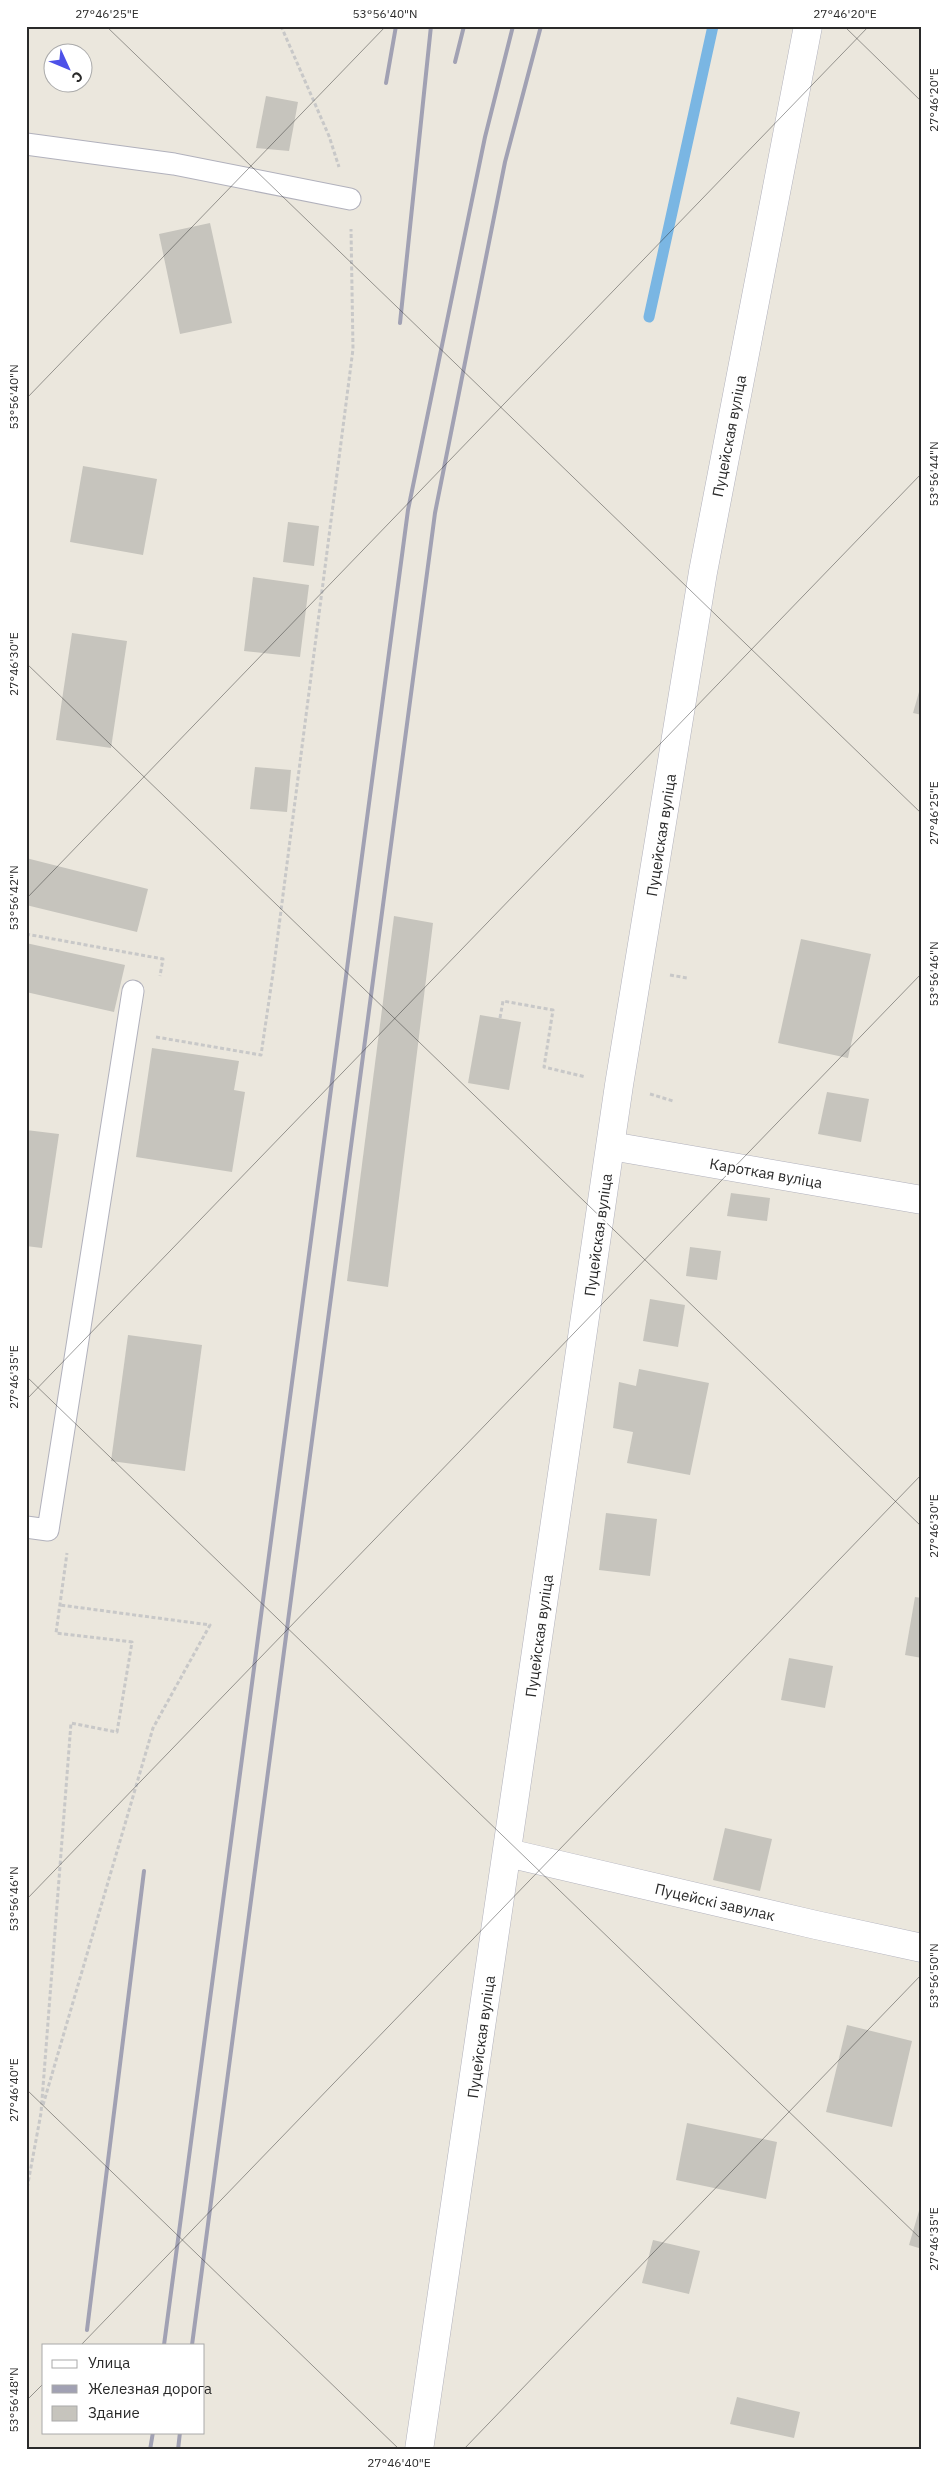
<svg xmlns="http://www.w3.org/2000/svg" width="948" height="2476" viewBox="0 0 948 2476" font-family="'IBM Plex Sans',sans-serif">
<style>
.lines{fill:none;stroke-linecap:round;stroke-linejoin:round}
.stream{stroke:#7ab6e3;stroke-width:11}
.building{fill:#c6c4bd}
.lane-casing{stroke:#b1b1bc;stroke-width:23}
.street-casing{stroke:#b1b1bc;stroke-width:29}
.path{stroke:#c8c8c8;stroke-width:3;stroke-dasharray:4 2.5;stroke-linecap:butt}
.lane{stroke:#fff;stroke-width:21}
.street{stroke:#fff;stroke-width:28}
.rail{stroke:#a1a1b3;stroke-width:4}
.ticks{fill:none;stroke:#2a2a2a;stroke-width:1;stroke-opacity:0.45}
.labels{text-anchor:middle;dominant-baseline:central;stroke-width:4;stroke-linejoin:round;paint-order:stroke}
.street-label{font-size:15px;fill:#2a2a2a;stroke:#fff}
.neatline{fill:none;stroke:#2a2a2a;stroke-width:2}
.ticks-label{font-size:12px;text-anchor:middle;fill:#2a2a2a}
</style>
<rect width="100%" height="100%" fill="#ebe7dd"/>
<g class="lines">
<path class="stream" d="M649,317L713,26"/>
</g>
<g class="building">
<path d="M266,96L298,102L289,151L256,148Z"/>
<path d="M210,223L232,323L180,334L159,234Z"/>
<path d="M83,466L157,479L143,555L70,542Z"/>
<path d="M288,522L319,526L314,566L283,562Z"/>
<path d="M253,577L309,585L300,657L244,651Z"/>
<path d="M72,633L127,641L111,748L56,740Z"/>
<path d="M921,685H922V715L913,713Z"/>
<path d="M255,767L291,770L287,812L250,809Z"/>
<path d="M26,858L148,889L137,932L26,905Z"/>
<path d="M394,916L433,923L388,1287L347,1281Z"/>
<path d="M801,939L871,954L848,1058L778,1043Z"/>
<path d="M26,943L125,965L114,1012L26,992Z"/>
<path d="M480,1015L521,1022L509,1090L468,1083Z"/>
<path d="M152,1048L239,1061L234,1090L245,1092L232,1172L136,1157Z"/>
<path d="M827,1092L869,1099L861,1142L818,1134Z"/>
<path d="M26,1130L59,1134L42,1248L26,1246Z"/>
<path d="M731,1193L770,1198L767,1221L727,1216Z"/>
<path d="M690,1247L721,1251L717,1280L686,1276Z"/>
<path d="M650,1299L685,1305L678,1347L643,1341Z"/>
<path d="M128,1335L202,1345L185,1471L111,1461Z"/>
<path d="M639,1369L709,1383L690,1475L627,1463L633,1432L613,1428L619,1382L636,1386Z"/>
<path d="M606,1513L657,1519L650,1576L599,1570Z"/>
<path d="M915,1597L922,1598V1658L905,1655Z"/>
<path d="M789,1658L833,1666L825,1708L781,1700Z"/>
<path d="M725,1828L772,1839L760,1891L713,1880Z"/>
<path d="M847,2025L912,2041L892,2127L826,2112Z"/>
<path d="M687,2123L777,2142L766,2199L676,2180Z"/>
<path d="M921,2204H922V2249L909,2245Z"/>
<path d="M653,2240L700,2251L689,2294L642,2283Z"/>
<path d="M737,2397L800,2412L794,2438L730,2424Z"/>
</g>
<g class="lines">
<g class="lane-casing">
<g id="lane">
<path d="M26,144L174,164L350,199"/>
<path d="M26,1527L48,1530L133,991"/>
</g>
</g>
<g class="street-casing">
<g id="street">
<path d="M611,1146L922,1200"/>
<path d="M508,1853L816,1925L922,1948"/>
<path d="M419,2450L619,1085L703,572L808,26"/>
</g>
</g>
<g class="path">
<path d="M281,26L329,136L339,167"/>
<path d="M26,934L163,959L160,976"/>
<path d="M670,975L687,978"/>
<path d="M500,1018L503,1001L553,1010L544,1067L586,1077"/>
<path d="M156,1037L261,1055L273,973L353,349L351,229"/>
<path d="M650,1094L673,1101"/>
<path d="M43,2105L153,1728L210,1625L60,1605"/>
<path d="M26,2194L41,2113L71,1723L117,1732L132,1642L56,1633L67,1553"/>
</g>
<use href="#lane" class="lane"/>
<use href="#street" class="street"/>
<g class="rail">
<path d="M455,62L464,26"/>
<path d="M386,83L396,26"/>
<path d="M400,323L431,26"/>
<path d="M87,2330L144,1871"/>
<path d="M164,2345L408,510L485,137L513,26"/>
<path d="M192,2345L435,513L505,162L541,26"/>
<path d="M150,2450L153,2432"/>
<path d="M178,2450L180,2432"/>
</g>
</g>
<path class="ticks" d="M106,26L922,814M844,26L922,102M26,399L386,26M26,663L922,1527M26,899L869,26M26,1376L922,2240M26,1400L922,473M26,1900L922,973M26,2089L400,2450M81,2345L922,1474M26,2401L44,2383M463,2450L922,1974"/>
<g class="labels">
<g class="street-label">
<text transform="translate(729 436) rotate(-79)">Пуцейская вуліца</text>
<text transform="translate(661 835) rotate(-81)">Пуцейская вуліца</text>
<text transform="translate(766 1173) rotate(10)">Кароткая вуліца</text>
<text transform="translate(598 1235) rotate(-82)">Пуцейская вуліца</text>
<text transform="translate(539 1636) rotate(-82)">Пуцейская вуліца</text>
<text transform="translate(715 1902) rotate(13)">Пуцейскі завулак</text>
<text transform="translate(481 2037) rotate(-82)">Пуцейская вуліца</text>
</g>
</g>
<rect width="948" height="2476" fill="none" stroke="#ffffff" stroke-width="55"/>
<rect x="42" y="2344" width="162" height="90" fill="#ffffff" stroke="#aaaaaa"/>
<rect x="52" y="2360" width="25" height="8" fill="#ffffff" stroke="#aaaaaa"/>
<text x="88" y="2368" font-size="15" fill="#2a2a2a">Улица</text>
<rect x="52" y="2385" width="25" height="8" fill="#a1a1b3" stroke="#aaaaaa"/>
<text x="88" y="2394" font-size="15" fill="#2a2a2a">Железная дорога</text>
<rect x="52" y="2406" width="25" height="15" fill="#c6c4bd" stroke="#aaaaaa"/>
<text x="88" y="2418" font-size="15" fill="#2a2a2a">Здание</text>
<g transform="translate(68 68) rotate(134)"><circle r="24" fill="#ffffff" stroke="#aaaaaa"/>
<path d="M0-4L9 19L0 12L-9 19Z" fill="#4d51e8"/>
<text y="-8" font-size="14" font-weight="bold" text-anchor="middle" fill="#2a2a2a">С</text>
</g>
<rect x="28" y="28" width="892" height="2420" class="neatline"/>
<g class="ticks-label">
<text x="107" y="18">27°46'25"E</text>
<text x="385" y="18">53°56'40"N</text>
<text x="845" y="18">27°46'20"E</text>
<text transform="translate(934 100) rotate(-90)" y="4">27°46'20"E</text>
<text transform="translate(14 397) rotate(-90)" y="4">53°56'40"N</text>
<text transform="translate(934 474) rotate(-90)" y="4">53°56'44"N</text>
<text transform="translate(14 664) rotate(-90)" y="4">27°46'30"E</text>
<text transform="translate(934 813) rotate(-90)" y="4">27°46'25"E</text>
<text transform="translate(14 898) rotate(-90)" y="4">53°56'42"N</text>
<text transform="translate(934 974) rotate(-90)" y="4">53°56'46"N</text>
<text transform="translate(14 1377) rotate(-90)" y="4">27°46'35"E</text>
<text transform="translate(934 1526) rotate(-90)" y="4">27°46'30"E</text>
<text transform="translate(14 1899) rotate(-90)" y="4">53°56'46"N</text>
<text transform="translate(934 1976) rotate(-90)" y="4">53°56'50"N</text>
<text transform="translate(14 2090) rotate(-90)" y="4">27°46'40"E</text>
<text transform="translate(934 2239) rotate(-90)" y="4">27°46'35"E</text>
<text transform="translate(14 2400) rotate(-90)" y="4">53°56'48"N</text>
<text x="399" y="2467">27°46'40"E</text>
</g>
</svg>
